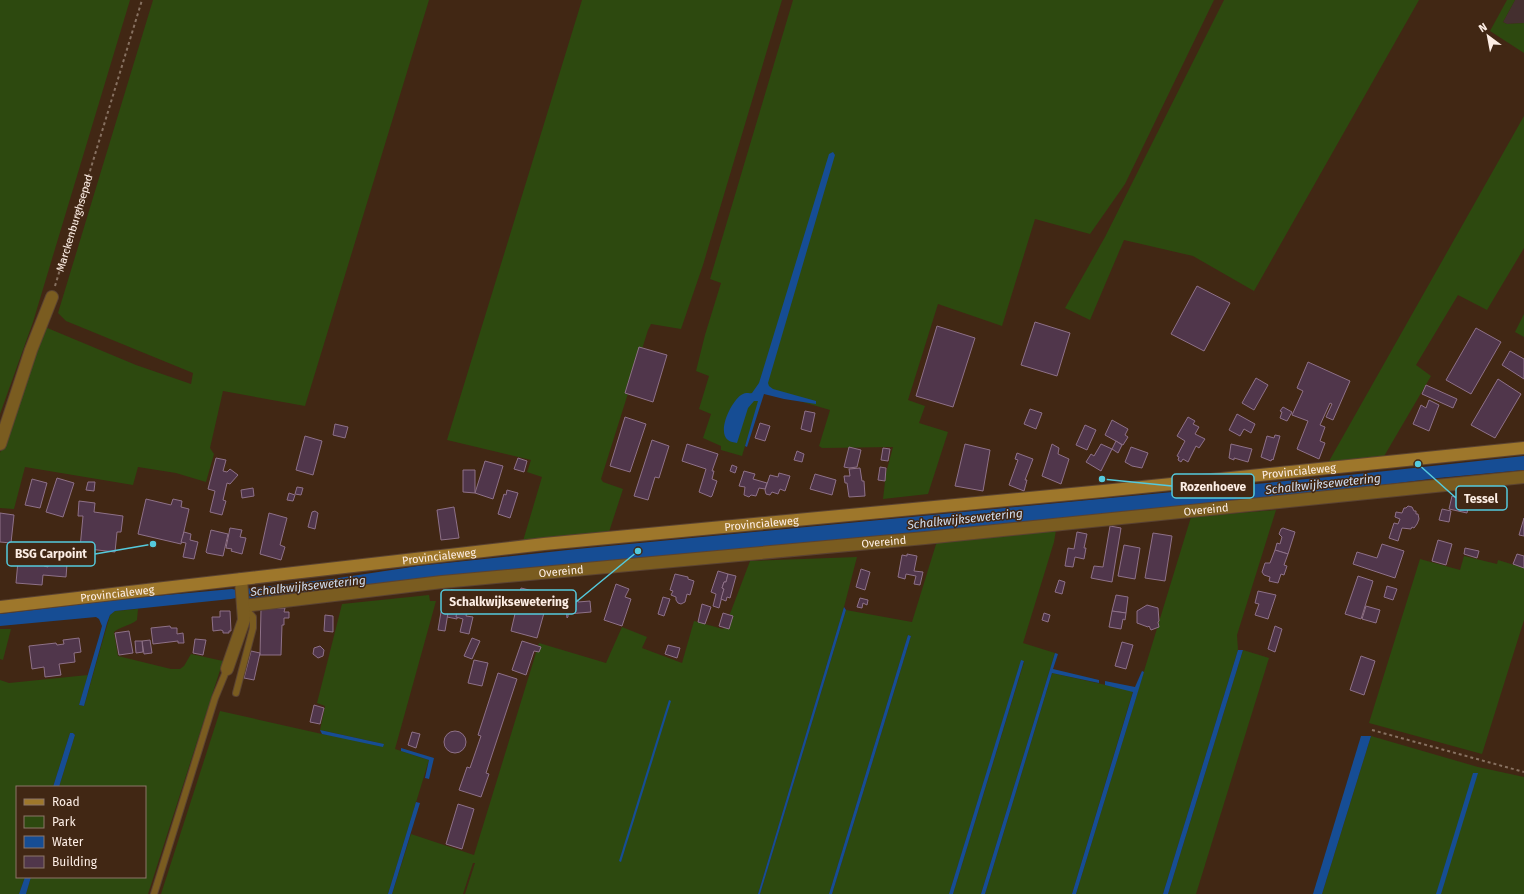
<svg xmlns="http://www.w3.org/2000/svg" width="1524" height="894" viewBox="0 0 1524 894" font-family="'Fira Sans',sans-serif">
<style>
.industrial{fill:#442f2f}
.green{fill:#2d490f}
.water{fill:#164d94}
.building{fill:#50364b;stroke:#8e7188}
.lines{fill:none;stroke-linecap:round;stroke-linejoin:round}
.lane-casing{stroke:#5b4331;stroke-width:8}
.street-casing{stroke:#5b4331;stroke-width:14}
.secondary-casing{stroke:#5b4331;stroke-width:14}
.path{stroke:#877161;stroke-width:2;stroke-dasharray:3 3;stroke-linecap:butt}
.lane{stroke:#7a5c20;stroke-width:6}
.street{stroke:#7a5c20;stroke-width:12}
.secondary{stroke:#9e772b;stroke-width:12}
.labels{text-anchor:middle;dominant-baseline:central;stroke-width:3;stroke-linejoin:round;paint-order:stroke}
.street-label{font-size:11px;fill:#fdeee5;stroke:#412714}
.water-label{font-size:12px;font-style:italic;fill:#d0def2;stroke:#412714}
.leader{fill:none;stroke:#54cadd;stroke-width:1.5}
.callout-dot{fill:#54cadd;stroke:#412714;stroke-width:1.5}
.callout{fill:#412714;stroke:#54cadd;stroke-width:1.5}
.callout-label{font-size:12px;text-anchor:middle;font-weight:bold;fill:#fdeee5}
</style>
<rect width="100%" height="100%" fill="#412714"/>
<path class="industrial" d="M1515,0H1524V23L1507,24L1503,22Z"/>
<g class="green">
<path d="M0,0H130L33,322L0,414Z"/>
<path d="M153,0H429L305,406L223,391L210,448L214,454L206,482L176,473L138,467L133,485L25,467L14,509L0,508V453L35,352L45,327L136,365L191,384L193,373L66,321L58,313Z"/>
<path d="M582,0H782L703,265L681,329L651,324L648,330L601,479L603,482L623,489L609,532L523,541L542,477L527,472L531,460L447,440Z"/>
<path d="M793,0H1214L1125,184L1090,234L1035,219L1002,326L938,304L908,400L925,406L919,423L948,432L928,494L883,499L886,473L893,447L822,448L819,446L830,410L762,390L742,456L721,450V446L703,438L711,414L699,409L709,376L696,371L705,335L721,283L710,279Z"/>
<path d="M1224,0H1419L1254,291L1193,256L1124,240L1090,320L1065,308L1105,237Z"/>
<path d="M1507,0H1515L1503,22L1507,24L1524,23V53L1490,31Z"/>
<path d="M1524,116V248L1487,310L1458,295L1416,365L1431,376L1383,458L1328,463Z"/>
<path d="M1524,314V337L1515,332Z"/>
<path d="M1276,510L1237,635L1238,650L1163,894H1076L1191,517Z"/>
<path d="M1056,530L1054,542L1023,643L1055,653L981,894H953L1024,662L1021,661L949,894H832L911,636L908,635L829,894H760L846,610L912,622L937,541Z"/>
<path d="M1464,556L1497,564L1498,560L1524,568V620L1482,754L1369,723L1420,559L1460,570Z"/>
<path d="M857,557L844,607L758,894H465L475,863H473L463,894H392L411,834L474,855L539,643L606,663L622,627L647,637L642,648L682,663L694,621L723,629L725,627L750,561Z"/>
<path d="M429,595L430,601H436L395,749L429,760L388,894H161L220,711L322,734L384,744L320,730L325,706L317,703L342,604Z"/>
<path d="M138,609L137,620C130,626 121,626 114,632L118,656L171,669H180L184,666L191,654L223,661L148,894H26L31,877H145V787H59L75,735L73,733H70L53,787H17V877H25L19,894H0V680L9,683L88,675L79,705L84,706L110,615L115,611Z"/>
<path d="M0,629H11L3,660L0,659Z"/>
<path d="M1243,650L1269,658L1196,894H1168Z"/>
<path d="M1052,673L1133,691L1072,894H985Z"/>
<path d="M1371,736L1478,767L1524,777V894H1322Z"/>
</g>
<g class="water">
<path d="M833,152L835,155L768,383L769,386L773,389L816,401V404L784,399L764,394L747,447L745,446L758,401H754L748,408L737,443C734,442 730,442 728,440C716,431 733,398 743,394C746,392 749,394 752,393L759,383L829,154Z"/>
<path d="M1524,456V470L1438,478L1255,501L250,598H236L231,599L115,611L110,615L107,623L84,706L79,705L99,637L102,626L99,619L96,617L0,626V614L134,598L232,589L236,590L332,579L418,566L577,549L1349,475Z"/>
<path d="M844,607L846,610L760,894H758Z"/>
<path d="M908,635L911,636L832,894H829Z"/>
<path d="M1238,650H1243L1168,894H1163Z"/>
<path d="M1055,653L1058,654L1053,669L1099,680V683L1052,673L985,894H981Z"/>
<path d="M1021,660L1024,661L953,894H949Z"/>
<path d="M1142,671L1144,672L1076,894H1072L1133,692L1105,685V681L1135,687Z"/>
<path d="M669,700L671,701L621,862L619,861Z"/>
<path d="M320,730L384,744L383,747L322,734Z"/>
<path d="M70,733H73L75,735L59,787H53Z"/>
<path d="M1361,736H1371L1322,894H1313Z"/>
<path d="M401,748L434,758L429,779L425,778L429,760L401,751Z"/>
<path d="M1473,773H1478L1441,894H1436Z"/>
<path d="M416,802L420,803L392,894H388Z"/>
<path d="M25,877H31L26,894H19Z"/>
</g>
<g class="building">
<path d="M1197,286L1230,303L1204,351L1171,334Z"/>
<path d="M1035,322L1070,333L1057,376L1021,365Z"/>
<path d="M937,326L975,338L953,407L916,396Z"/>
<path d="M1476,328L1501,342L1471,394L1446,380Z"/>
<path d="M639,347L667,355L653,402L625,393Z"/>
<path d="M1510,351L1524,359V379L1502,365Z"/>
<path d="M1308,362L1350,381L1333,420L1326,417L1332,404L1330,403L1320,425L1325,427L1320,441L1325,443L1319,459L1297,449L1308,421L1292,415L1303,391L1297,388Z"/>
<path d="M1256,378L1268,385L1254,410L1242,403Z"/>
<path d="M1498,379L1521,394L1495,438L1471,425Z"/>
<path d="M1426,385L1457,399L1453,408L1422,394Z"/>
<path d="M1429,400L1439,405L1429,431L1413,424L1421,405L1426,408Z"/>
<path d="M1283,407L1292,412L1287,421L1280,418L1282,412L1280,411Z"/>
<path d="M1030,409L1042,413L1036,429L1024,424Z"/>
<path d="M805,411L815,413L811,432L801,429Z"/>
<path d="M1237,414L1255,424L1251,433L1244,429L1240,436L1229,430Z"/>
<path d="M625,417L646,424L630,472L610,466Z"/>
<path d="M1188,417L1195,421L1193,424L1199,427L1195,434L1205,439L1199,448L1196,446L1188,462L1183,459L1181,462L1178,460L1179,457L1177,456L1185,441L1177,436Z"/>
<path d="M1112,420L1128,429L1125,435L1128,437L1123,445L1105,435Z"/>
<path d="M760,423L770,426L765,441L755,438Z"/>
<path d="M335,424L348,427L345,438L333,435Z"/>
<path d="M1085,425L1096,430L1087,450L1076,445Z"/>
<path d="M1275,435L1280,436L1273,460L1272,459L1271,461L1261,457L1267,436L1274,438Z"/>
<path d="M305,436L322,441L313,475L296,470Z"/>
<path d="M652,440L669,446L659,478L655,477L648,500L634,496Z"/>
<path d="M1116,441L1122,445L1118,453L1112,449Z"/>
<path d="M687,444L718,454L712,471H714L712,479L717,481L712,496L711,497L699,492L706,469L682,461Z"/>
<path d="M965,444L990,450L983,491L955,486Z"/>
<path d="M1052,444L1059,448L1058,454L1069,459L1061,484L1042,476Z"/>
<path d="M1101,444L1112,449L1101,471L1086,462L1091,454L1094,456Z"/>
<path d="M1231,444L1252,449L1248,462L1234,458V460L1229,458Z"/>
<path d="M849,447L861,450L857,467L849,468L844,467Z"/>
<path d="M1131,447L1148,453L1142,468L1132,466L1125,462Z"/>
<path d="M883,448L890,449L888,461L881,460Z"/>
<path d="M797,451L804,454L802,462L794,460Z"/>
<path d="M1017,453L1033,459L1025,480H1027L1024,491L1009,485L1018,460L1015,459Z"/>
<path d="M216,458L226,460L223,471L227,472L230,469L238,475L230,484L227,483L223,500L226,501L222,515L210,512L215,491L208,489Z"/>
<path d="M518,458L527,461L524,472L514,469Z"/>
<path d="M485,461L503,466L493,499L475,493Z"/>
<path d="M732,465L737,467L735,473L730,471Z"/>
<path d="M880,467L886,468L885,481L878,480Z"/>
<path d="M860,468L862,481H864L865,496L849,497L847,483H845L844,476H850L849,469Z"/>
<path d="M463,470H475V493L463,492Z"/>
<path d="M744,471L755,474L753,479L767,483L765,489L759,488L756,496L751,495L749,497L744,495L745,487L739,486Z"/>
<path d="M779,473L790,476L785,491L780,489L778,494L772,492L770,495L766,494L765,490L770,475L778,477Z"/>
<path d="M815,474L836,480L832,495L810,489Z"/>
<path d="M57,478L74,483L63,517L46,512Z"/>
<path d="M32,479L47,483L40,508L25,505Z"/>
<path d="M88,482H95L94,491L86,490Z"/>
<path d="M297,487L303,488L301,495L295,494Z"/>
<path d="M253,488L254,496L242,498L241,490Z"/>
<path d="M507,490L518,493L510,518L498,514L504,494L506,495Z"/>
<path d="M289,493L295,495L293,501L287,500Z"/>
<path d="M1452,496L1470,500L1467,513L1449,509Z"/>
<path d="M146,499L171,505L173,499L182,501L181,507L189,509L181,544L138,534Z"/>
<path d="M79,501L95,503L94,512L123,516L121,532H117L115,552L80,548L83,516H78Z"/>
<path d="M1408,506L1412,507L1414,511H1416V514H1418L1419,519L1417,524L1414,528L1412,527L1411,529L1402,528L1398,541L1389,538L1394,523L1398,524L1400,519L1395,517L1396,512L1402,513L1404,508H1406Z"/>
<path d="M454,507L459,538L441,540L437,510Z"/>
<path d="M1442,509L1451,511L1449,522L1439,520Z"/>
<path d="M315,511L318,513L315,529L308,527L312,512Z"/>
<path d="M0,513L14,515L11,543L0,542Z"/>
<path d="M269,513L287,518L280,545L285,547L281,560L260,554Z"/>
<path d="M1524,518V536L1519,535Z"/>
<path d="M1110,526L1121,528L1112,582L1091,578L1094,566L1103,567Z"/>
<path d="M230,528L242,530L240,537L246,538L242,554L231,551L232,549L226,548Z"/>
<path d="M1283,528L1295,532L1288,554L1275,550L1277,543L1280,544L1282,537L1279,534L1281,529Z"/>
<path d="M211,530L228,534L223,556L207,553L206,552Z"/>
<path d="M184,532L191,534L190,540L198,542L194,559L183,557L186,543L181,542Z"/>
<path d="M1077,532L1087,534L1084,548H1086L1084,559L1075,557L1073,567L1065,566L1068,548L1074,549Z"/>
<path d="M1153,533L1172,536L1165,581L1145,578Z"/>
<path d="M1438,540L1452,544L1446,565L1432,561Z"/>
<path d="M1382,544L1404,551L1395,578L1353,564L1357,552L1377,558Z"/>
<path d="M1124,545L1140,548L1135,579L1118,576Z"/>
<path d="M1465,548L1479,551L1477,558L1464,554Z"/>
<path d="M19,550L45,553L44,566L48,567V562L67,564L66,577L43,575L42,585L16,583Z"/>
<path d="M1275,550L1288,554L1284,565L1287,566L1284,575L1281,574L1278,583L1269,581L1270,577L1264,575L1262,572L1265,563H1270Z"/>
<path d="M907,554L917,556L914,571L923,572L920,585L914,584L916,576L906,574L905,579L898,577L902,555L907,556Z"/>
<path d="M1517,554L1524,556V568L1513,564Z"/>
<path d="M861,569L870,572L865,590L856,587Z"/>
<path d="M718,571L728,574L726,582H724L722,588L724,589L719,608L713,606L716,594L711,592Z"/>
<path d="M675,574L688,577V579L694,581L690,595L687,594L685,602L681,604L678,603L676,600V597L671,595L673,591L670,590Z"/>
<path d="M728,574L736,576L730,598L727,597L726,601L721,599L724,589L722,588L724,582H726Z"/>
<path d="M1358,576L1373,581L1361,619L1345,614Z"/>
<path d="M1059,580L1065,582L1062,594L1055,592Z"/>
<path d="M616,584L629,589L625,597L631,599L622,626L604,620Z"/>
<path d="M1387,586L1397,589L1393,600L1384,597Z"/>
<path d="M521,588L549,595L537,638L511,631Z"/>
<path d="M451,590L460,591L457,619L447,617Z"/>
<path d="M460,591L471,593L466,616L473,617L469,634L460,632L463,619L456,617Z"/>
<path d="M1258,591L1276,595L1268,619L1255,615L1259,604L1255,603Z"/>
<path d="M1116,595L1128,597L1126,613L1112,611Z"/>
<path d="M663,597L670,599L664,616L658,614Z"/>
<path d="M860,598L868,600L867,605L863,603L862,608L857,607Z"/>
<path d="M578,600V602L590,601L591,612L568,614V617L567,618L565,601Z"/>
<path d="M702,604L711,607L705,624L698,622Z"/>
<path d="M1147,605L1158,608L1159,621L1158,622L1159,627L1151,630L1149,626L1148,627L1137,623V611Z"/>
<path d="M1366,606L1380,610L1376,623L1362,619Z"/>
<path d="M285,608L284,612H289V618H284V625H282L281,655H260L261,609Z"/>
<path d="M220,611H230L231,631H229V633H223V631L221,630L213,631L212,617H220Z"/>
<path d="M1112,611L1126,613L1125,620L1123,619L1121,629L1109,627Z"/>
<path d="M441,612L448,613L445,631L438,630Z"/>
<path d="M723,613L733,616L729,629L719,626Z"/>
<path d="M1044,613L1050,615L1048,622L1042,620Z"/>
<path d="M325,615L333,616V632L324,631Z"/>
<path d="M170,626L171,628H177V634L183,633L184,643H178V641L153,644L151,628Z"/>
<path d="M1275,626L1282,629L1275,652L1268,649Z"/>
<path d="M129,631L133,653L119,655L115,633Z"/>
<path d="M79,638L81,652L74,653L75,662L59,664L61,675L45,677L44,667L32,669L29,646L56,643L57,645L64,644L63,640Z"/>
<path d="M472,638L480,641L472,659L464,656Z"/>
<path d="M195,639L206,640L203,655L193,653Z"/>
<path d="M150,640L152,653L144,654L142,641Z"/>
<path d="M135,641H142L143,652L136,653Z"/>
<path d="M522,641L541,647L539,652L534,651L526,675L512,670Z"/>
<path d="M1122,642L1133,645L1126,669L1115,666Z"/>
<path d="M668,645L680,648L677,658L665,654Z"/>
<path d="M320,646L324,650L323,656L318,658L313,654L314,648Z"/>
<path d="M251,651L260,653L254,680L244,678Z"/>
<path d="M1361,656L1375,661L1364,695L1350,690Z"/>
<path d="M474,660L488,663L482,686L468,683Z"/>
<path d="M498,673L517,679L486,773L489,774L481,797L459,790L467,767L470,768L481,736L478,735Z"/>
<path d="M314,705L324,708L320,724L310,722Z"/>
<circle cx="455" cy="742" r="11"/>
<path d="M412,732L420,734L416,748L408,745Z"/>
<path d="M458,804L474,809L462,849L446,844Z"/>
</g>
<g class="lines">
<g class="lane-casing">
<g id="lane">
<path d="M236,693L253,628V617L244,607"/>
<path d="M154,894L215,698L227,669"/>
</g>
</g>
<g class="street-casing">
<g id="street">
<path d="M0,444L31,350L52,297"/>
<path id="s2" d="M243,606L442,582L925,538L1524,477"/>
<path d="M227,669L244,620L241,579"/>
</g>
</g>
<g class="secondary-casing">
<g id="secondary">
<path id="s3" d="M0,607L544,544L1103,491L1524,448"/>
</g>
</g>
<g class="path">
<path id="s1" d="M55,286L142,0"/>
<path d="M1372,730L1524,772"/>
</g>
<use href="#lane" class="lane"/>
<use href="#street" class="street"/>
<use href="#secondary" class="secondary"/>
</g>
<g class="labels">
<g class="street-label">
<text stroke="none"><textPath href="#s1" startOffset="66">Marckenburghsepad</textPath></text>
<text stroke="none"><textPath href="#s3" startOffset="1306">Provincialeweg</textPath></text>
<text stroke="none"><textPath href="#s2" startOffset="968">Overeind</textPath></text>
<text stroke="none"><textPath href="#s3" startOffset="766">Provincialeweg</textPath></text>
<text stroke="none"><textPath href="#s2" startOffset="644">Overeind</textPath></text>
<text stroke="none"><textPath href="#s3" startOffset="442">Provincialeweg</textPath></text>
<text stroke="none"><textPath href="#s2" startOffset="320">Overeind</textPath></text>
<text stroke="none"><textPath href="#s3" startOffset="118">Provincialeweg</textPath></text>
</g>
<g class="water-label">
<text transform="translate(1323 484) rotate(-6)">Schalkwijksewetering</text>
<text transform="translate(965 519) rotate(-6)">Schalkwijksewetering</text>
<text transform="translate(308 586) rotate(-6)">Schalkwijksewetering</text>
</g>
</g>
<path class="leader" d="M1102 479L1172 486M1418 464L1456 498M153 544L95 554M638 551L576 602"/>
<g class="callout-dot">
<circle cx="1102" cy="479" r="4"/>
<circle cx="1418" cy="464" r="4"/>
<circle cx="153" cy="544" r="4"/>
<circle cx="638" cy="551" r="4"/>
</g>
<g class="callout">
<rect x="1172" y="474" width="82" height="24" rx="4"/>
<rect x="1456" y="486" width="51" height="24" rx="4"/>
<rect x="7" y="542" width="88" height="24" rx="4"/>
<rect x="441" y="590" width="135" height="24" rx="4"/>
</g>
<g class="callout-label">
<text x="1213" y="491">Rozenhoeve</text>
<text x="1481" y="503">Tessel</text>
<text x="51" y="558">BSG Carpoint</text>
<text x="509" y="606">Schalkwijksewetering</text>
</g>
<rect x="16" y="786" width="130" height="92" fill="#412714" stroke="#8c7768"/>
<rect x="24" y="799" width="20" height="6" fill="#9e772b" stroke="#8c7768"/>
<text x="52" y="806" font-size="12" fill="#fdeee5">Road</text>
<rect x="24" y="816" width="20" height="12" fill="#2d490f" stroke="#8c7768"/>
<text x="52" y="826" font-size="12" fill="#fdeee5">Park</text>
<rect x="24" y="836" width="20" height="12" fill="#164d94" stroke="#8c7768"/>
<text x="52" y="846" font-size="12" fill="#fdeee5">Water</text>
<rect x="24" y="856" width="20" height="12" fill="#50364b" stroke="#8c7768"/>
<text x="52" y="866" font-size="12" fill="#fdeee5">Building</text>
<g transform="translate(1488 36) rotate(328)" stroke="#412714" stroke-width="3" paint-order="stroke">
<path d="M0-3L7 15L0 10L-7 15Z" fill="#fdeee5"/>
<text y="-6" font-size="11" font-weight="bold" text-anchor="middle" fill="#fdeee5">N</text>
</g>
</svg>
